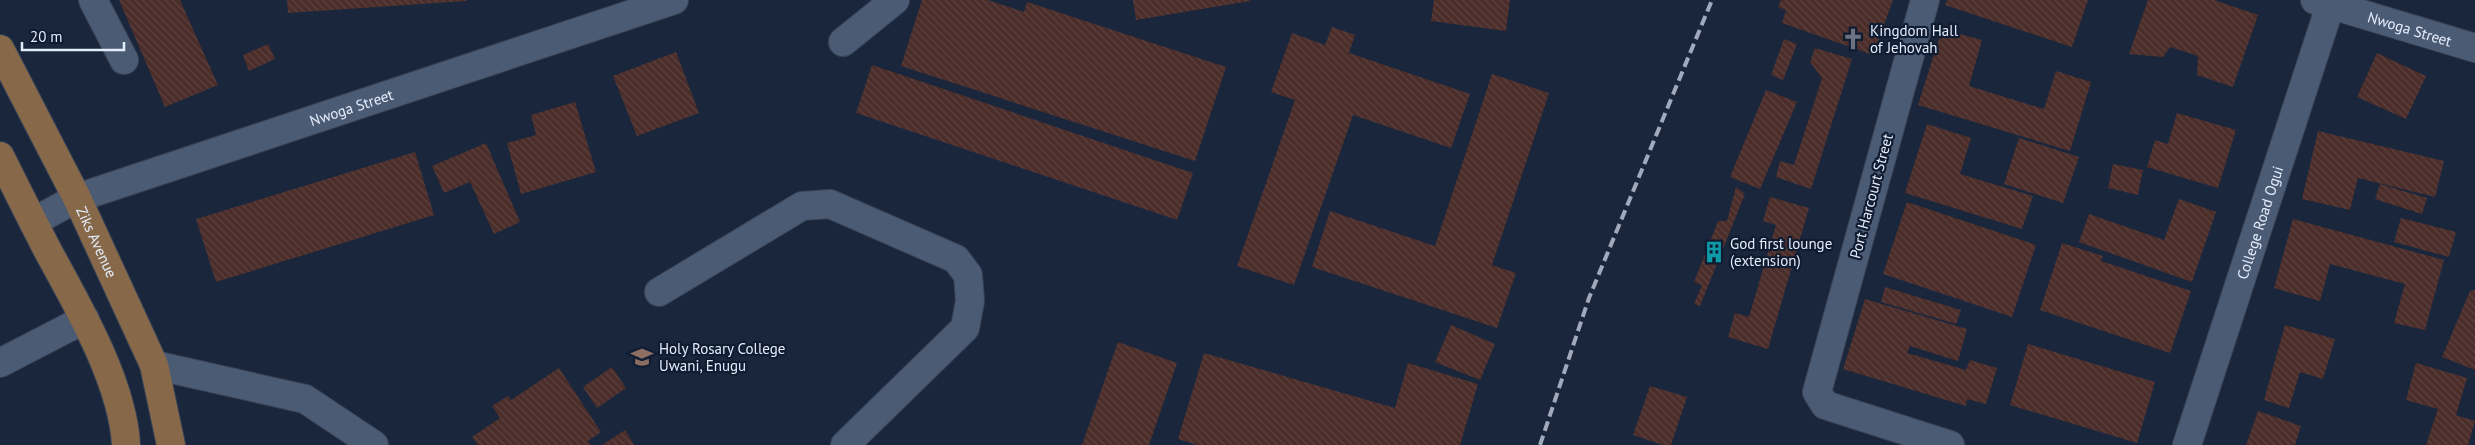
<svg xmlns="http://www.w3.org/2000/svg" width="2475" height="445" viewBox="0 0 2475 445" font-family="'PT Sans',sans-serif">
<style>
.building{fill:url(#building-back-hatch)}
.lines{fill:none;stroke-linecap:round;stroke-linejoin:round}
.minor-casing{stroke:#3a4457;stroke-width:30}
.major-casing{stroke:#3a4457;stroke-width:30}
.minor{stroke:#4c5b74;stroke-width:28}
.major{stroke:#87694a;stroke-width:28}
.rail{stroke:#a0aabc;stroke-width:4;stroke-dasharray:10 5;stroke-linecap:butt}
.labels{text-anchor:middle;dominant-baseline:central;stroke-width:4.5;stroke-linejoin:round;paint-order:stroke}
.street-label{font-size:15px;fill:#e4edfc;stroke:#101c32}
.poi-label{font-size:15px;fill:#e4edfc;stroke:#101c32;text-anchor:start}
</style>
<defs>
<pattern id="building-back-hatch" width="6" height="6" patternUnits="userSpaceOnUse" patternTransform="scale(1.25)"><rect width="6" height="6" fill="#4b2d2a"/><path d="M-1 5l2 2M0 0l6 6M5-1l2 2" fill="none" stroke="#5c423f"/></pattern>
</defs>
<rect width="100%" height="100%" fill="#19263c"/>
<g class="building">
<path d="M119,0H180L218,85L165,107Z"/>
<path d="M287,0H466V1L288,13Z"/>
<path d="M922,0H988L1024,12L1027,2L1226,67L1195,161L901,66Z"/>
<path d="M1133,0H1250V1L1136,20Z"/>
<path d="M1434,0H1510L1506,31L1431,21Z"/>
<path d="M1781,0H1893L1873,55L1782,23L1786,10L1778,7Z"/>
<path d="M1947,0H2088L2072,47L1945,5Z"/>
<path d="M2148,0H2214L2258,15L2233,87L2197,75L2198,56L2170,47L2163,57L2129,54Z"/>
<path d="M1332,27L1355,35L1349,53L1470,94L1451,148L1353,115L1294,285L1237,266L1295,100L1271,92L1292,33L1325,45Z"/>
<path d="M1942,29L1982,40L1969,86L2044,109L2056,71L2091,82L2070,151L1918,105Z"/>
<path d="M1784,39L1797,44L1783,80L1771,75Z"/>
<path d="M268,44L275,59L249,71L243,55Z"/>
<path d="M1815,48L1852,59L1811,189L1776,177L1780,161L1794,165L1822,78L1810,62Z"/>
<path d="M676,52L699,113L637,136L613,76Z"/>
<path d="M2377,53L2426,76L2406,119L2357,97Z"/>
<path d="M872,65L1193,173L1177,220L856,113Z"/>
<path d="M1492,74L1549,93L1492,265L1516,273L1497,328L1312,267L1330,211L1435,246Z"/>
<path d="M1766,90L1797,102L1760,189L1730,177Z"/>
<path d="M575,102L596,172L521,194L507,143L536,135L531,115Z"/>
<path d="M2177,113L2236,130L2218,188L2147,167L2155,140L2168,144Z"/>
<path d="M1927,124L1971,138L1960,174L2033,196L2022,229L1905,193Z"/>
<path d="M2318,131L2444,161L2435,197L2358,178L2350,210L2302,199Z"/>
<path d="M2019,138L2079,157L2063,203L2004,184Z"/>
<path d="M486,143L520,222L494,234L470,182L444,193L432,166Z"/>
<path d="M415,152L434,215L216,282L196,219Z"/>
<path d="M2113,164L2143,170L2138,195L2108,188Z"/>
<path d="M2380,184L2427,198L2422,214L2375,199Z"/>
<path d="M1736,187L1745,194L1700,306L1694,304L1702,285L1694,282L1718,221H1727Z"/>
<path d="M1770,197L1809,208L1768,349L1728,337L1735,313L1749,317L1776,225L1763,221Z"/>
<path d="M2179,199L2216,212L2192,282L2079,242L2089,214L2164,240Z"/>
<path d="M1907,202L2036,245L2012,317L1883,274Z"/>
<path d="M2401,218L2456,232L2449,257L2394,242Z"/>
<path d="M2293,219L2444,260L2425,330L2394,323L2405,284L2330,264L2320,301L2274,288Z"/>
<path d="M2062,243L2103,256L2101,261L2191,291L2170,353L2040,310Z"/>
<path d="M1885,287L1961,310L1956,324L1881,302Z"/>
<path d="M2475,290V370L2442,357L2470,291Z"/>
<path d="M1865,299L1967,329L1958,361L1910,346L1907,353L1966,370L1970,360L1997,368L1986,404L1967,399L1966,406L1843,369Z"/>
<path d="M1451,325L1495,344L1480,380L1435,362Z"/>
<path d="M2285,325L2335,339L2323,379L2300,372L2289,408L2264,400Z"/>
<path d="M1118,342L1177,363L1149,445H1082Z"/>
<path d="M2028,344L2155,382L2137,443L2010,405Z"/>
<path d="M1204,353L1395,408L1408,363L1478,384L1460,445H1197L1178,439Z"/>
<path d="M2416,363L2467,378L2456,415L2475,421L2468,445H2426L2438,409L2406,400Z"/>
<path d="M612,367L626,388L597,408L583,387Z"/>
<path d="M559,368L601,432L588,441L591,445H478L472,437L500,418L492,406L508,396L511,400Z"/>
<path d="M1650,386L1687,397L1671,445H1663L1633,435Z"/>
<path d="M2258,411L2301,426L2295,445H2246Z"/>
<path d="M625,430L634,445H602Z"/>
</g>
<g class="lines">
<g class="minor-casing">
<g id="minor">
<path d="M93,0L124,60"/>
<path d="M1925,0L1817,392L1825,405L1950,445"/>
<path id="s1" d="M2315,0L2475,48"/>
<path d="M843,42L895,0"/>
<path id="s2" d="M33,222L77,198L674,0"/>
<path d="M659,292L802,206L830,204L956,259L968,275L970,301L965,328L845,445"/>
<path d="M0,363L85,319"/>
<path d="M154,365L305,399L374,445"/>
<path id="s3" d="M2187,445L2332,0"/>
</g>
</g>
<g class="major-casing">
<g id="major">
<path id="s4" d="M0,49L77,198L154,365L171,445"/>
<path d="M0,156C16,188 32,220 48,251C78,306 123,383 126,445"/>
</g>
</g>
<use href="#minor" class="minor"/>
<use href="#major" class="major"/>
<path class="rail" d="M1540,445L1589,298L1712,0"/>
</g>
<defs>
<g id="church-bare" transform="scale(1.725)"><path d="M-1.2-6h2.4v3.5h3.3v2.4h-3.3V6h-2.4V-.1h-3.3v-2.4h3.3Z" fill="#6b7280" stroke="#101c32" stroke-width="2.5" paint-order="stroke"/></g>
<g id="building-bare" transform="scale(1.725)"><path d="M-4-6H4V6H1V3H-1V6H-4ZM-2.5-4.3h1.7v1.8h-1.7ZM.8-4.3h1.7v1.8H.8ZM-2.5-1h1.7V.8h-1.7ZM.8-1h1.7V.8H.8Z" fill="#0f9aa8" stroke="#101c32" stroke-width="2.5" paint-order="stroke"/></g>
<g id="university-bare" transform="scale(1.725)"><path d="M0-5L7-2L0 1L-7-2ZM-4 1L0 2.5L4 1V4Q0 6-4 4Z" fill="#8d6e63" stroke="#101c32" stroke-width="2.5" paint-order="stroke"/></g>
</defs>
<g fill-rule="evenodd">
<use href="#church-bare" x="1853" y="39"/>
<use href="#building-bare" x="1714" y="252"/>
<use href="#university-bare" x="642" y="357"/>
</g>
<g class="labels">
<g class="street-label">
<text stroke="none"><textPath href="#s1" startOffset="99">Nwoga Street</textPath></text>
<text stroke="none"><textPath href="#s2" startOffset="339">Nwoga Street</textPath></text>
<text transform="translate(1871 196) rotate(-75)">Port Harcourt Street</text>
<text stroke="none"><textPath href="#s3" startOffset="234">College Road Ogui</textPath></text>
<text stroke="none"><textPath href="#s4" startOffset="216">Ziks Avenue</textPath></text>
</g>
<g class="poi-label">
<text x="1870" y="30">Kingdom Hall<tspan x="1870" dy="17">of Jehovah</tspan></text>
<text x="1730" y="243">God first lounge<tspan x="1730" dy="17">(extension)</tspan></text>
<text x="659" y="348">Holy Rosary College<tspan x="659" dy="17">Uwani, Enugu</tspan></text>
</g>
</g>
<path d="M22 42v8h102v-8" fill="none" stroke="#e4edfc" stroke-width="2.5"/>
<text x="30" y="42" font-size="15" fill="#e4edfc" stroke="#101c32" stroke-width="4" paint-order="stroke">20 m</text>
</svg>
